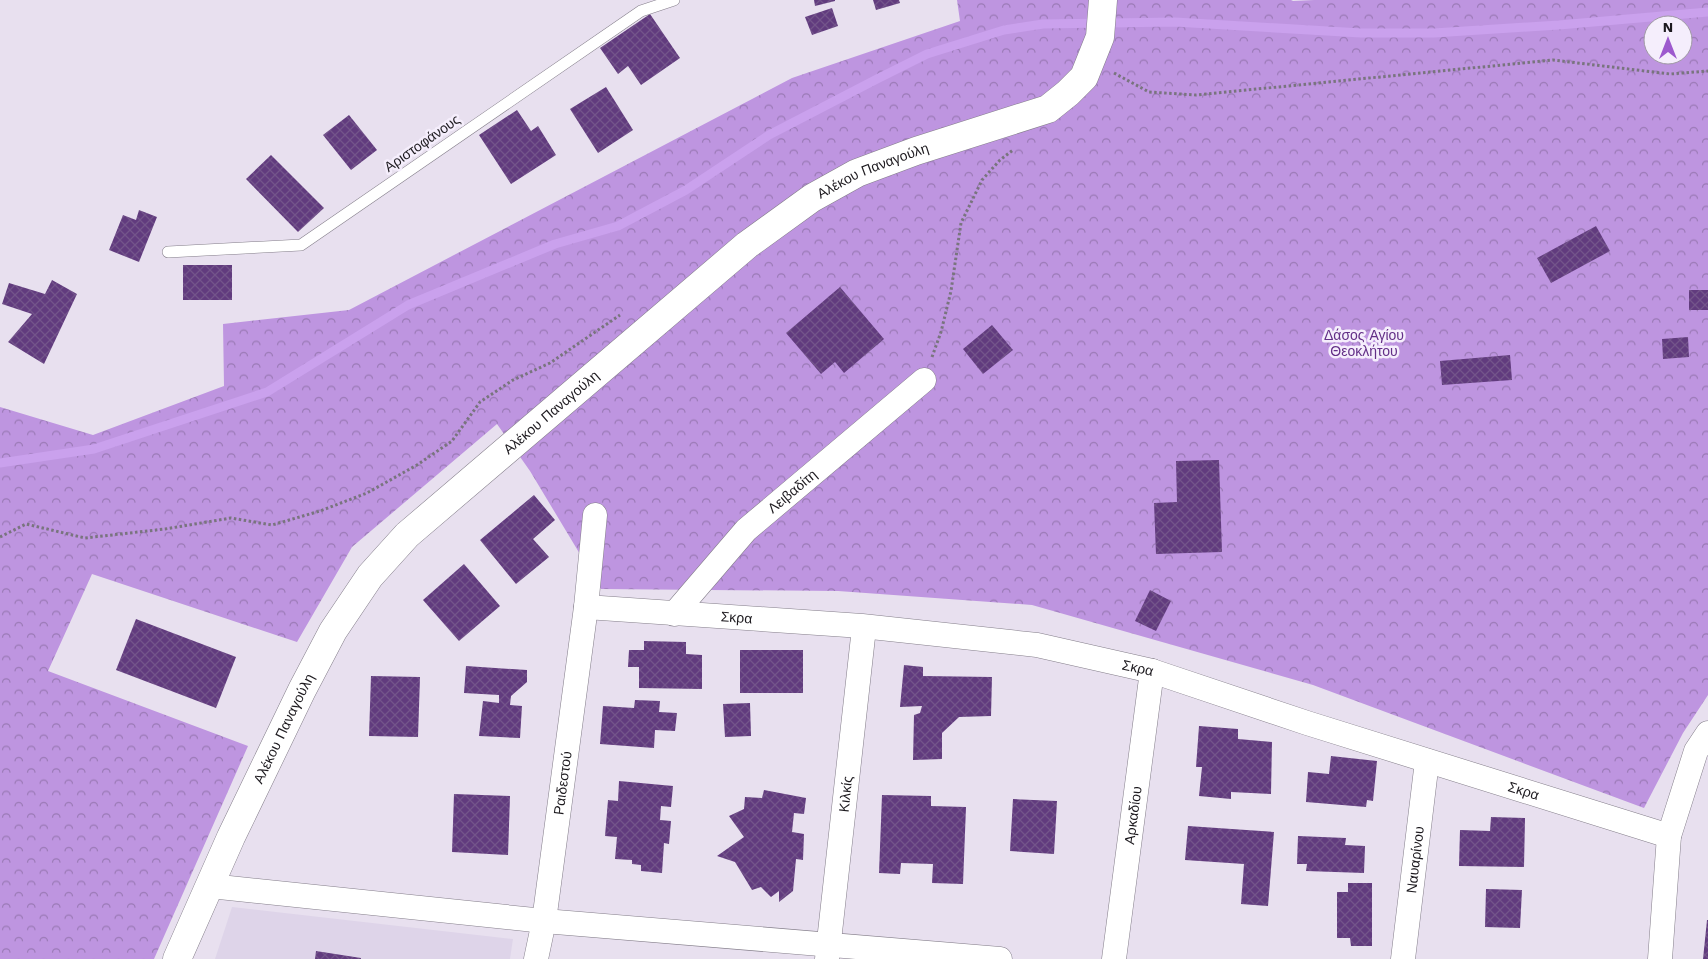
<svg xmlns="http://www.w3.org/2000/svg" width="1708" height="959" viewBox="0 0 1708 959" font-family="'Work Sans',sans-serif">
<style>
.built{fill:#ded4e9}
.forest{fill:url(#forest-crowns);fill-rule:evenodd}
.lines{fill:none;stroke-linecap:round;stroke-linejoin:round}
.stream{stroke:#caa1ed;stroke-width:9}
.building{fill:url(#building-cross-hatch)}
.service-casing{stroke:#847e8a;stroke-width:12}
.minor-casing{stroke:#847e8a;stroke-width:25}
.secondary-casing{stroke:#847e8a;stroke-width:29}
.path{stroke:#79747e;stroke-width:3;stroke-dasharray:2.5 2.5;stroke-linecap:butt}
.service{stroke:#fff;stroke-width:11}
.minor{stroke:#fff;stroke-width:24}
.secondary{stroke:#fff;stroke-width:28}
.labels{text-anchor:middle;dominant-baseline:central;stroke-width:5;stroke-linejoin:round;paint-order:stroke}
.street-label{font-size:14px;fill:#1d1a1f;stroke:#f5eefc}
.park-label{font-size:14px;fill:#632f87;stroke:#f5eefc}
</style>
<defs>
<pattern id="forest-crowns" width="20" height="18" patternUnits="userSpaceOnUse" patternTransform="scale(1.25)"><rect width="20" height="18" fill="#be95e0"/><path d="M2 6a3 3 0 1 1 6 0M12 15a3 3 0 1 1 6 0" fill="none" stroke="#9a79b5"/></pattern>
<pattern id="building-cross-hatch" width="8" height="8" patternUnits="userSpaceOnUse" patternTransform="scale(1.25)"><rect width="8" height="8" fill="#613b7e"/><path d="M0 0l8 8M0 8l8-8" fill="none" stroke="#73548a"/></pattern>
</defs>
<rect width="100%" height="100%" fill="#e8e0ef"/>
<path class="built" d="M232,907L513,939L510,959H215Z"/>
<path class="forest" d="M957,0H1291L1293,1L1314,0H1708V695L1683,733L1644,808L1313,685L1032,605L838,591L601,589L530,471L497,424L352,547L297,642L92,574L48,671L248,746L154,959H0V407L93,435L224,386L223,324L349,310L792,78L960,21ZM1653,25H1683V55H1653Z"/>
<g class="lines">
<path class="stream" d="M0,463L94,449L267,392L408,305L555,244L618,226L686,190L769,135L877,79L927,54L1004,30L1043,24L1175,22L1361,33H1434L1559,25L1708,12"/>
</g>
<g class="building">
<path d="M814,0H835V1L815,6Z"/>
<path d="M873,0H899L900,3L876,10Z"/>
<path d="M832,8L838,26L812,35L805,17Z"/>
<path d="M650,14L680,58L641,85L628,66L618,74L600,48Z"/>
<path d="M606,87L633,130L598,153L570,109Z"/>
<path d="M517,110L531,131L538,126L556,155L511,184L479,135Z"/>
<path d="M349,115L377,150L351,170L323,135Z"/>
<path d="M271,155L324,208L298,232L246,179Z"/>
<path d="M139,210L157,217L139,262L109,250L123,215L136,220Z"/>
<path d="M1596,226L1610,251L1551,283L1537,258Z"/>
<rect x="183" y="265" width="49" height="35"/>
<path d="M52,280L77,294L44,364L8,342L32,314L2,304L9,283L45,294Z"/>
<path d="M840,287L884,339L844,373L835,362L821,374L786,333Z"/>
<rect x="1689" y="290" width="19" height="20"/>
<path d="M992,325L1013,350L983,374L963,349Z"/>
<path d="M1688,337L1689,357L1663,359L1662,339Z"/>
<path d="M1510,355L1512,380L1442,385L1440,361Z"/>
<path d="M1219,460L1222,552L1156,554L1154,503L1177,502L1176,461Z"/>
<path d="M534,495L555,520L533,539L549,557L516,584L480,540Z"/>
<path d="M464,564L500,606L459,641L423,600Z"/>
<path d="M1150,590L1171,601L1156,631L1135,621Z"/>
<path d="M136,619L236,657L216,708L116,670Z"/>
<path d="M644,641L686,642V654L702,655V689L639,688V667H628L629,650H644Z"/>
<rect x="740" y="650" width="63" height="43"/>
<path d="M904,665L923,667V676L992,677L991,716L959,717L942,733V759L913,760L914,715L920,713L922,706L900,707Z"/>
<path d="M466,666L527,670V682L511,696L510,705L522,706L520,738L479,736L483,701L499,703V695L464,693Z"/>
<path d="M371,676L420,677L418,737L369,736Z"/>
<path d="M635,700L660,701L659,712L677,713L675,731L655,730L654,748L600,744L603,706L634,708Z"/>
<path d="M750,703L751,736L725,737L723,704Z"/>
<path d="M1199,726L1238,729V739L1272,742L1271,794L1231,792V799L1199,796L1202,767H1196Z"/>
<path d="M1331,756L1377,761L1373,801L1367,800L1366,807L1306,802L1308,772L1329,774Z"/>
<path d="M619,781L673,786L671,807L661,806L660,820L671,821L669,844L664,843L662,873L641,871V865L632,864V860L615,859L617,837L605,836L608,800L618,801Z"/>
<path d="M764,790L806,798L804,814L794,813L792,832L804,834L803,860L796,859L793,891L779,902V891L771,897L761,887L752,890L735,862L717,856L744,837L729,816L744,809L745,797L762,798Z"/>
<path d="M454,794L510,796L508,855L452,852Z"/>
<path d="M882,795L931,796V806L966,807L963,884L932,883L933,864L901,863L900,874L879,873Z"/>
<path d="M1013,799L1057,801L1054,854L1010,851Z"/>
<path d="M1491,817L1525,818L1524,867L1459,866L1460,830L1490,831Z"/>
<path d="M1188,826L1274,832L1268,906L1241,904L1244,864L1185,860Z"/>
<path d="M1298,836L1346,838L1345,845L1365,846L1364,873L1306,871L1307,864H1297Z"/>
<path d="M1348,883H1372V946H1351L1350,938H1337V892H1348Z"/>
<path d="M1486,889L1522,890L1520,928L1485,927Z"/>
<path d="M1707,920H1708V959H1703Z"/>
<path d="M316,951L361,958V959H315Z"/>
</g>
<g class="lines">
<g class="service-casing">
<path id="service" d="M168,252L301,245L641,11L674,0"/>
</g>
<g class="minor-casing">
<g id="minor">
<path id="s1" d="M586,607L862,626L1037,645L1152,671L1307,723L1669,836"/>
<path id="s2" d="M674,614L746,530L924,380"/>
<path d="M210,886L544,921L1000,959"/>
<path id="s3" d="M536,959L544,921L586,607L595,515"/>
<path id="s4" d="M827,959L864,628"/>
<path id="s5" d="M1114,959L1152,671"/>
<path id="s6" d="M1403,959L1427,761"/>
<path d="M1660,959L1669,836L1696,751L1708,733"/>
</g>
</g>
<g class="secondary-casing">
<g id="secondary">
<path id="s7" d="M177,959L231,837L302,690L333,631L370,576L407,535L747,245L812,198L857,173L916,151L1048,109L1068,93L1084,77L1100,37L1103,0"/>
</g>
</g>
<g class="path">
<path d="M1114,73L1149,92L1196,95L1553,60L1670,74L1708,71"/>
<path d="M932,357L941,332L951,291L961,223L982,180L1000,160L1013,150"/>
<path d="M0,537L26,524L85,538L165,529L231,518L272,525L320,511L367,493L417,465L452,441L480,402L513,380L550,363L620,315"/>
</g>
<use href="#service" class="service"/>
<use href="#minor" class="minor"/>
<use href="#secondary" class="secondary"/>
</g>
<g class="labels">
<g class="street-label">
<text transform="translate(422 143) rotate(-35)">Αριστοφάνους</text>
<text stroke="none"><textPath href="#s7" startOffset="1079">Αλέκου Παναγούλη</textPath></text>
<text stroke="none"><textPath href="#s7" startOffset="674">Αλέκου Παναγούλη</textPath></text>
<text stroke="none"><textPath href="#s2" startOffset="171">Λειβαδίτη</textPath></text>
<text stroke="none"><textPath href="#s1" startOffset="151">Σκρα</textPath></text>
<text stroke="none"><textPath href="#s1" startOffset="556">Σκρα</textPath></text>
<text stroke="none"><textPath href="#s7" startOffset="254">Αλέκου Παναγούλη</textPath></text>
<text stroke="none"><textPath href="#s3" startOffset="178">Ραιδεστού</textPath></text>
<text stroke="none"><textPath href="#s1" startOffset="961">Σκρα</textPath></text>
<text stroke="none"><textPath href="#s4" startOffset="166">Κιλκίς</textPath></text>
<text stroke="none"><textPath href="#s5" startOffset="145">Αρκαδίου</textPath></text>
<text stroke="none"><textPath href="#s6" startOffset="100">Ναυαρίνου</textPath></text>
</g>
<g class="park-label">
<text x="1364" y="335">Δάσος Αγίου<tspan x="1364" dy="16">Θεοκλήτου</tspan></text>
</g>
</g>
<g transform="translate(1668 40)"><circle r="24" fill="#f5eefc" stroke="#9f99a4"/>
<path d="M0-4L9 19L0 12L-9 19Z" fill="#9d59ce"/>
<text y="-8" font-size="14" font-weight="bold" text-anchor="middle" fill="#1d1a1f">N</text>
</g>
</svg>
